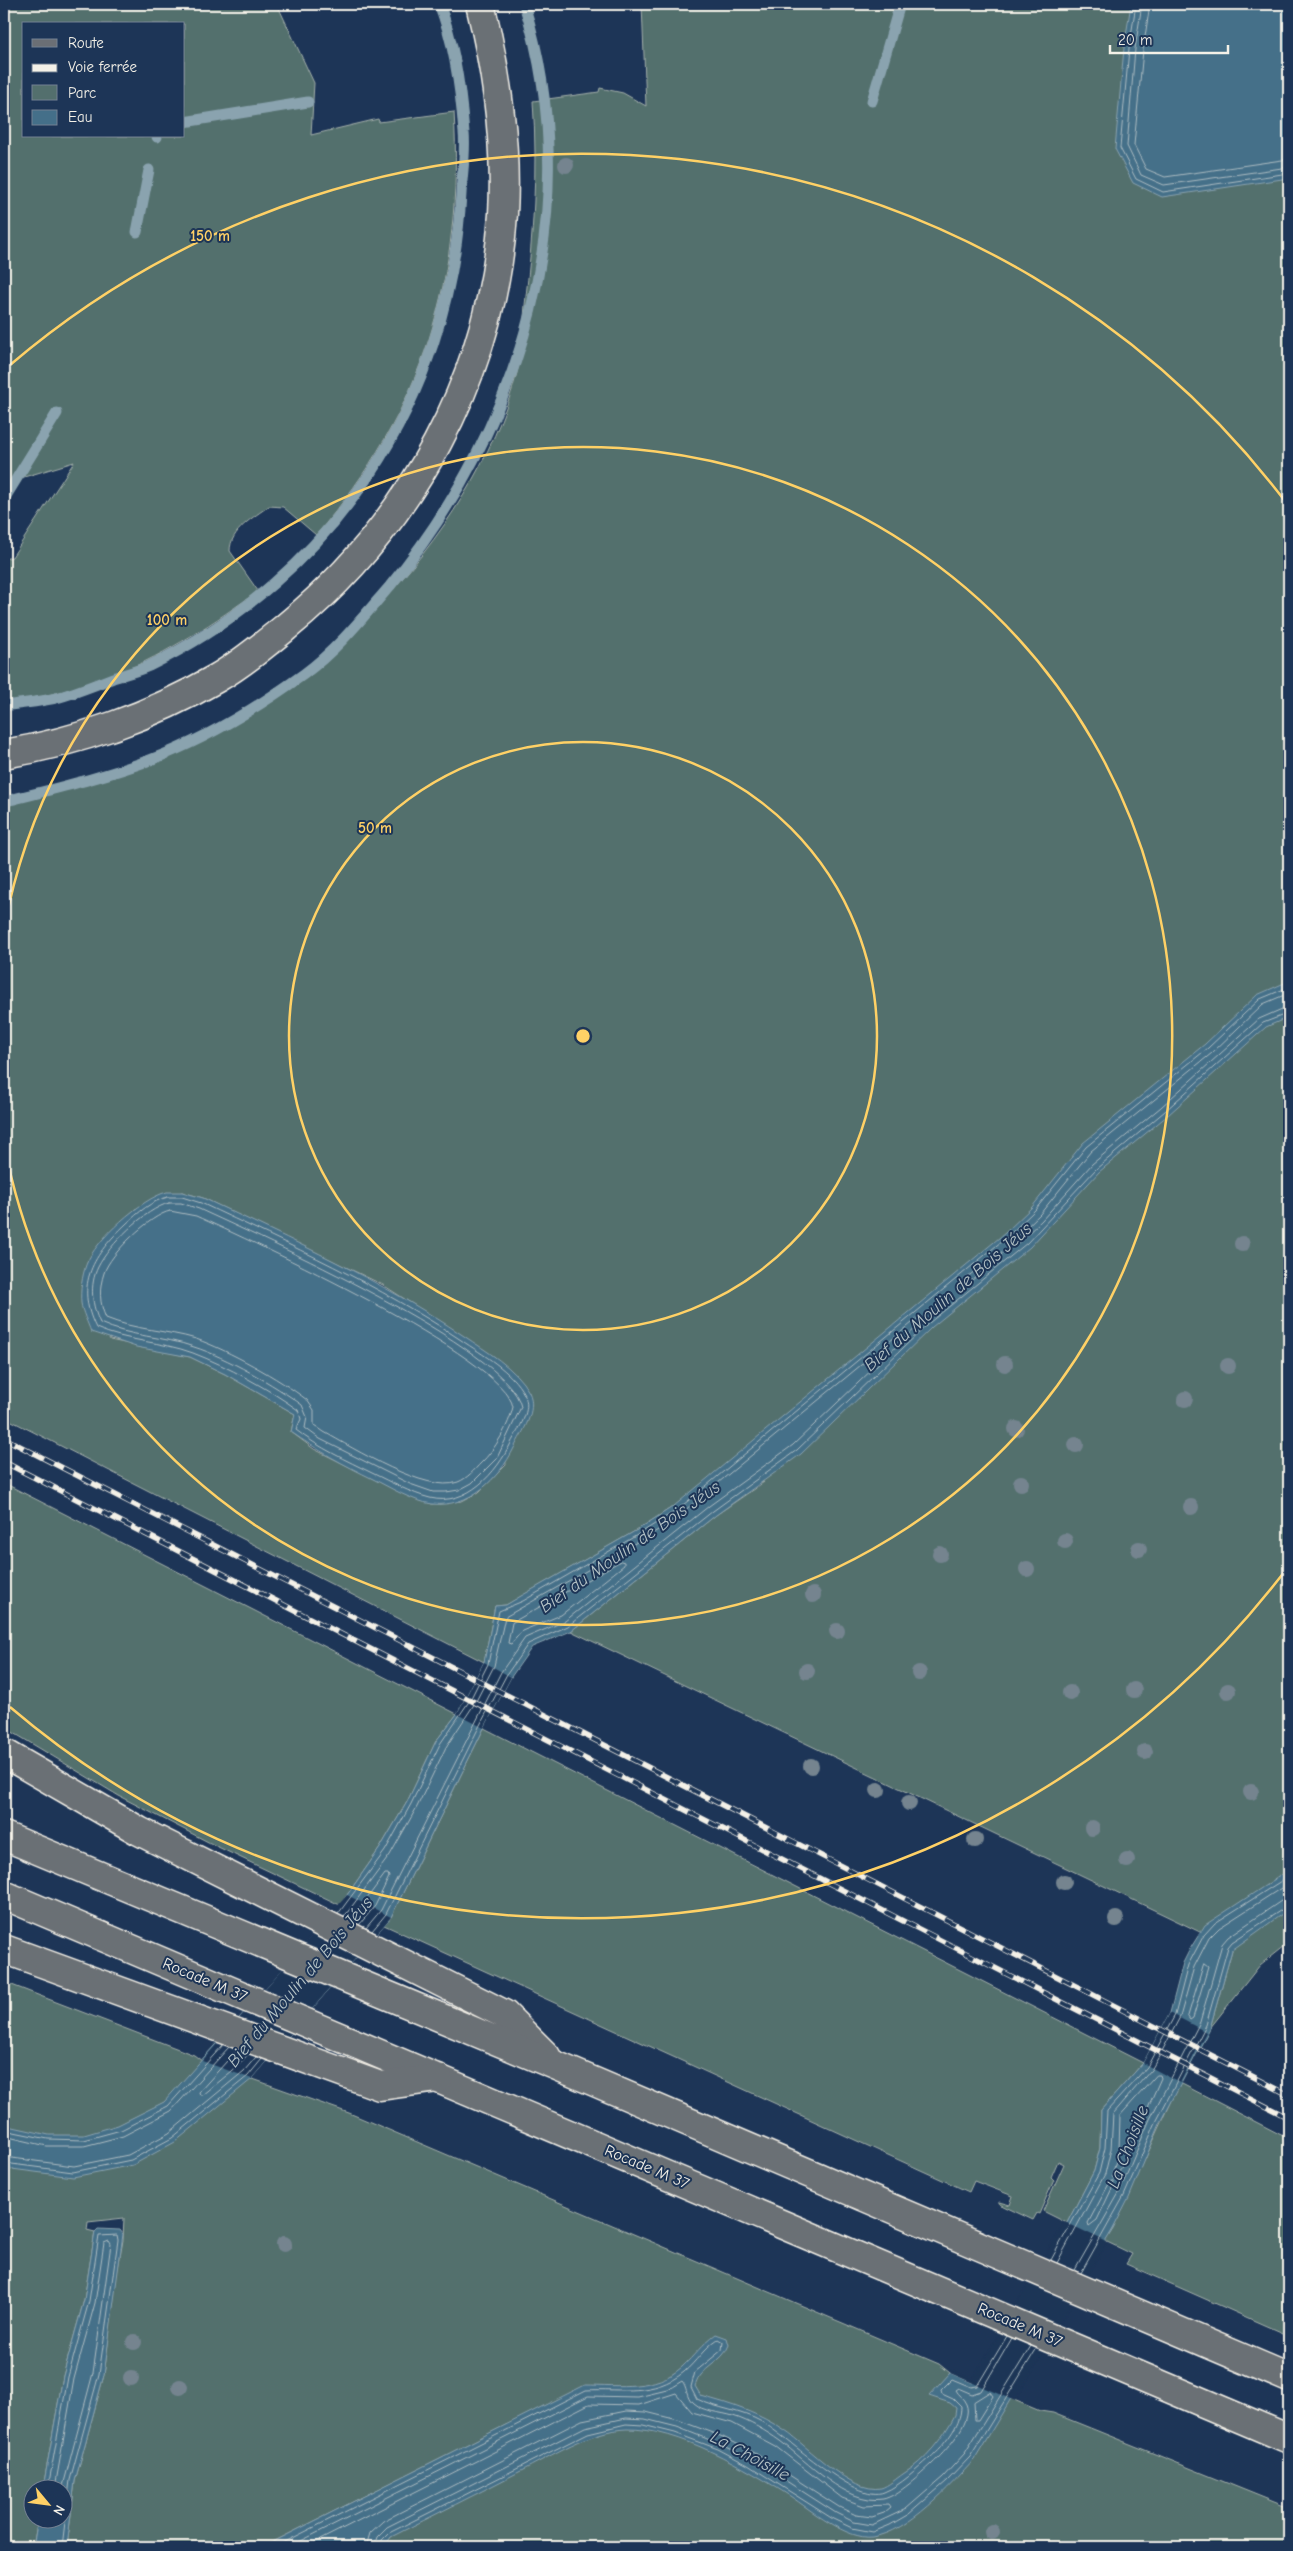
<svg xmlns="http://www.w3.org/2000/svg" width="1293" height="2551" viewBox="0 0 1293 2551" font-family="'Comic Neue',sans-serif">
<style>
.green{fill:#536f6d;stroke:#a4b0aa;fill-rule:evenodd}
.water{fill:#446f89;stroke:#8aa3af}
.pier{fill:#1d3557}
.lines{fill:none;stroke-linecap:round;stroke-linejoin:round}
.shore{stroke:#aebdc2;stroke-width:1}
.stream{stroke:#8aa3af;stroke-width:11}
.major-casing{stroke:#f4f1e8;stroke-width:31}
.highway-casing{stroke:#f4f1e8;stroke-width:31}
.major{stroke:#6b6f75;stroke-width:28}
.highway{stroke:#6b6f75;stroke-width:28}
.rail-casing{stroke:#f4f1e8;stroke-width:5.5}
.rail{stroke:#1d3557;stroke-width:4;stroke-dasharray:11;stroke-linecap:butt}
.tree{fill:#74848f}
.ring{fill:none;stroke:#ffd166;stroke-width:2.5}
.labels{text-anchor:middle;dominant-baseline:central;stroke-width:4;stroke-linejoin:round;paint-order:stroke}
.street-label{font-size:16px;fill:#f4f1e8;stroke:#1d3557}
.water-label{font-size:18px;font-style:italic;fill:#b6c4c7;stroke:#1d3557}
.centre{fill:#ffd166;stroke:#1d3557;stroke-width:2.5}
.ring-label{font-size:15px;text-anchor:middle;font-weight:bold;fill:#ffd166;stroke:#1d3557;stroke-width:4;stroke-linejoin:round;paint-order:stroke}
</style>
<rect width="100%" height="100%" fill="#1d3557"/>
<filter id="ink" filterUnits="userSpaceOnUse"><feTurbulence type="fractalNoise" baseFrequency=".02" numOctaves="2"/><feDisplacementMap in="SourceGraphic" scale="10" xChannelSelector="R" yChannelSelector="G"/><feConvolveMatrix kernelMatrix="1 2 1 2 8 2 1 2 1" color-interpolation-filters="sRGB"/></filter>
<g filter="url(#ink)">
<g class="green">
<path d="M4,4H277L314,83L311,135L378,119L379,122L454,112C464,276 424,410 316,535L283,507L269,506C254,517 230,530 230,551L258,591C218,620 165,655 119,673C82,688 43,697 4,704V559L12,557L74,462L4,483ZM24,24H184V136H24Z"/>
<path d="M642,4H1289V1942L1260,1965L1210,2028L1232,1950L1200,1932L571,1631L716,1515L764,1482L674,1506L637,1530L506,1605L495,1606L484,1662L4,1417V791L10,789L11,800C57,788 106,777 151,760C312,697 471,542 517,373C523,351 523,327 525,305C533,236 538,170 533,101L599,92L600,88L623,93L646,106ZM182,1192L203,1198L383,1285L496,1358L506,1465L479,1492L462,1501L432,1504L406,1495L314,1449L291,1432L295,1414L225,1374L190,1357L110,1340L87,1263L99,1246L135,1209Z"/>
<path d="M4,1483L457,1714L436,1741L407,1802L380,1848L340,1905L216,1846L119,1796L4,1727Z"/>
<path d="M484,1728L1143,2063L1101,2110L1100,2148L1094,2171L1067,2223L1043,2211L1064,2164L1058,2161L1051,2177L1054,2180L1039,2214L1037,2213L1033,2220L999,2204V2202L1010,2205L1013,2196L974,2181L969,2192L384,1925L391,1917Z"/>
<path d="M4,1982L194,2055L202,2061L349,2113L939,2364L950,2373L1040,2411L1053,2413L1289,2508V2547H384L391,2537L506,2425L263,2547H67L75,2481L104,2375L116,2280L123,2240L124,2218L88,2222L87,2230L95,2232L84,2300L63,2376L43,2488H32V2518L38,2519L33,2547H4Z"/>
<path d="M1180,2083L1289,2139V2336L1126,2264L1132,2254L1105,2241L1113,2229Z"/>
</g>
<g class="water">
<path d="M1131,4H1289V178L1162,197L1133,183L1115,149L1124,48Z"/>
<path d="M1289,981V1017L1266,1027L1168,1115L1099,1172L1030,1247L932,1327L801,1454L716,1515L571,1631L532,1647L511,1677L484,1728L391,1917L252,2079L175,2142L133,2165L73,2177L4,2168V2125L49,2135H84L118,2125L164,2102L340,1905L380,1848L407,1802L436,1741L457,1714L484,1662L495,1606L506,1605L521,1596L637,1530L674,1506L1005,1233L1032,1207L1083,1143L1205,1044L1257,995Z"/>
<path d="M167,1192H182L203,1198C292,1240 382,1281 464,1336C486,1351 515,1367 529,1392C538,1411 522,1432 514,1448C499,1479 469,1508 432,1504C412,1501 391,1488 373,1479C344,1465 317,1450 291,1432L295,1414L225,1374L190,1357L136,1347L91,1332C88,1323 82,1312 81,1303C80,1291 82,1276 86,1265C95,1240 142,1198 167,1192Z"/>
<path d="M1289,1870V1909L1232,1950L1210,2028L1160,2124L1129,2198L1113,2229L974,2460C951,2485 909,2532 873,2537C846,2540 811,2510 790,2496C747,2469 679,2428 627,2429C590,2430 552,2456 519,2472C477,2494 434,2515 391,2537L384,2547H263L585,2385C619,2385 655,2391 682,2367C694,2356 703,2343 716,2334L727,2338L729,2345C723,2363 701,2366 695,2386L701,2396C731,2404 759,2413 785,2431C808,2446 851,2494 881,2488C888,2486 897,2478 903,2474C926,2460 943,2438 955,2415L956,2408L950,2403L929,2396L950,2373L973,2383L1067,2223L1094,2171L1100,2148L1101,2110L1143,2063L1170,2013L1183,1963L1190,1949L1205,1925Z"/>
<path d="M98,2229L120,2230L123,2234L104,2375L75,2481L67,2547H33L38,2519L62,2518V2488H43L63,2376L84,2300L95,2232Z"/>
</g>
<g class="pier">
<path d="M484,1662L511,1677L484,1728L457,1714Z"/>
<path d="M347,1895L391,1917L252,2079L202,2061Z"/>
<path d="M1170,2013L1206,2032L1180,2083L1143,2063Z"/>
<path d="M1065,2222L1107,2242L1015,2401L950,2373L952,2370L972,2380Z"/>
</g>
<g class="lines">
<g class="shore">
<path d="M1136,4L1129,49L1120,148L1136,179L1163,192L1289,173"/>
<path d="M1142,4L1135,49L1127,146L1141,175L1164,185L1289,167"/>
<path d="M1150,4L1143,50L1134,145L1146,169L1165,177L1289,159"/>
<path d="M1289,993L1263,1004L1212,1053L1091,1151L1040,1214L1013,1240V1243L1017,1244L1042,1220L1092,1164L1161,1107L1259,1019L1289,1006"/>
<path d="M168,1197H182L201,1203C290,1245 379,1285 461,1340C483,1355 511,1370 524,1394C533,1410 518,1429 511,1443C497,1472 467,1507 430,1498C410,1493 391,1482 372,1473C346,1460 319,1448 296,1430L301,1419L298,1410C269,1389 227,1366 193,1353C161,1341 127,1342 96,1328C74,1284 94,1254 126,1224C139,1212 151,1201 168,1197Z"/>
<path d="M169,1203H181L199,1209C257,1236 511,1349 521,1407L497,1458L472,1483L459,1490L446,1492H433L410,1484L320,1439L305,1428L307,1417L302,1405C275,1385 226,1357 194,1347C163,1336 130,1337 100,1323C92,1306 89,1285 98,1267C109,1245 145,1209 169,1203Z"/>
<path d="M170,1211L196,1216C249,1240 505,1357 513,1407C509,1425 495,1450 481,1463C474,1470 468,1478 458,1482C427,1494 353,1448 324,1432L314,1425V1410L307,1400C280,1379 228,1350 196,1339C166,1330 135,1330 106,1318C99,1303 99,1288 104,1273C110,1254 150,1215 170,1211Z"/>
<path d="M998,1252L1002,1253L1001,1256L965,1286H962V1282Z"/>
<path d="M621,1561L624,1562V1565L561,1615L522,1631L511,1644L508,1643L512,1623Z"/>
<path d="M338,1914L385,1851L411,1804L440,1744L470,1700L488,1664L499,1611L523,1601L639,1534L677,1510L1008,1236L1035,1210L1086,1147L1208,1048L1260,999L1289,987"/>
<path d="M344,1917L390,1855L417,1807L446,1747L475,1703L494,1666L505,1617L667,1525L918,1318H921L922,1322L793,1445L709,1506L565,1621L525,1638L501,1672L381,1910L366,1928"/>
<path d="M351,1920L385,1874H388L389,1877L375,1906L359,1925"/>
<path d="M372,1931L386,1914L480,1725L507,1674L528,1644L568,1626L713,1511L797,1450L929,1323L1027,1243L1096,1169L1165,1111L1263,1023L1289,1013"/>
<path d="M1204,1964L1208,1967L1193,2018L1190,2020L1188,2017Z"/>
<path d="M237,2050L199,2092L200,2095H203L238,2066L248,2054"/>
<path d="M1157,2075H1160L1161,2078L1117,2177L1114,2179L1112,2176L1119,2150L1120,2116Z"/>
<path d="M4,2130L48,2139L84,2140L121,2130L168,2106L223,2045"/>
<path d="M4,2136L47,2146H84L123,2136L171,2111L229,2047"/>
<path d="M4,2157L74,2166L128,2155L169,2133L244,2071L256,2057"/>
<path d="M4,2163L73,2172L131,2160L172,2138L248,2076L262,2059"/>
<path d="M1113,2181L1114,2184L1097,2220L1089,2226L1088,2223L1110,2182Z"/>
<path d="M1051,2260L1099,2173L1105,2148L1107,2111L1147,2067L1156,2050L1175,2015L1188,1965L1204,1935L1215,1923L1289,1876"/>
<path d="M1057,2263L1105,2174L1111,2149L1113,2114L1151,2070L1161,2053L1180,2017L1194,1967L1209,1938L1219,1928L1289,1883"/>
<path d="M1075,2270L1119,2193L1150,2119L1200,2022L1222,1944L1228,1937L1281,1901L1289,1899"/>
<path d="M1081,2273L1124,2196L1156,2122L1206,2025L1228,1947L1232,1942L1289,1905"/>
<path d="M990,2392L993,2396L978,2420H975L974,2402Z"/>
<path d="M48,2488L68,2377L89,2301L99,2236L117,2235L118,2240L99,2374L70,2480L62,2547"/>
<path d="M55,2488L74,2379L95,2303L104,2243L109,2241L111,2244L93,2373L62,2490"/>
<path d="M275,2547L586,2390C622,2388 653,2397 684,2372C696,2362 704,2348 718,2339L723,2342L722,2350L695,2372L691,2387L697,2399C717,2409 741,2410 762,2422C788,2437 856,2504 884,2492C901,2485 916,2470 930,2458C943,2446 961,2426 961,2407L953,2399L942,2394L941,2390L952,2379L971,2387L977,2386L1007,2336"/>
<path d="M289,2547L588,2396L638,2397L667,2390L682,2381C687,2386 686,2397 693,2403C703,2412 721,2412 733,2416C749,2421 766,2431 780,2441C807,2461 846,2505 883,2499C898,2496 921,2474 932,2464C944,2453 974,2421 966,2404C964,2398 957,2395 955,2390L958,2388L972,2394L981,2391L1012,2338"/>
<path d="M306,2547L589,2404L639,2405L676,2393L692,2412L732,2423L775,2446L842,2498L864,2506L888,2505L890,2508L884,2513L872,2517L856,2515L839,2507L755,2453L723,2437L678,2420L646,2412L626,2411L582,2420L383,2521L370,2533L366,2547"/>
<path d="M374,2547L377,2537L387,2527L585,2427L626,2418L645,2419L677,2427L720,2444L752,2459L836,2513L854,2522L872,2525L906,2509L943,2477L965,2453L1031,2346"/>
<path d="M380,2547L382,2540L389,2533L588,2433L626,2424L643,2425L675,2433L718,2449L748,2465L833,2519L852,2528L873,2532L890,2525L909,2514L947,2481L970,2457L1037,2348"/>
</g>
<g class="stream">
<path d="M872,101L900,4"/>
<path d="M184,122L308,102"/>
<path d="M157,137V136"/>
<path d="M137,232L149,170"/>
<path d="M4,499L57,413"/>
<path d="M4,706C22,703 42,702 60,697C78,692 95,685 113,678C125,674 138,671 149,666C334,575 450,401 461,194C462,174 466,153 464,133C461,93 454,41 439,4"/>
<path d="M10,800C57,788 104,777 150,760C204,740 257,708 304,674C338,649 363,617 390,586C523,424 587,208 524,4"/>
</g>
<g class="major-casing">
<path id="major" d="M4,754C77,742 152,716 217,678C241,664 264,645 286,627C410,526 493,375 503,214C507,142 497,73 480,4"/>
</g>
<g class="highway-casing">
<g id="highway">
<path d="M4,1753L139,1831L504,2014L546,2056"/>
<path d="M4,1836L555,2065L1289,2378"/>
<path d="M4,1895L1289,2439"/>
<path d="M4,1949L380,2086L438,2078"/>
</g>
</g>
<use href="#major" class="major"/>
<use href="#highway" class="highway"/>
<g class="rail-casing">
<g id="rail">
<path d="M4,1438L1289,2095"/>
<path d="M4,1462L1289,2118"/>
</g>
</g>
<use href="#rail" class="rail"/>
</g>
<g class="tree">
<circle cx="566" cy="165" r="8"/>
<circle cx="1242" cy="1244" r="8"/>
<circle cx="1005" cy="1364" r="8"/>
<circle cx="1228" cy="1366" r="8"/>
<circle cx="1185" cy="1399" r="8"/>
<circle cx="1016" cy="1429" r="8"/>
<circle cx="1076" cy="1445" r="8"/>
<circle cx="1021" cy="1483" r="8"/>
<circle cx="1191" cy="1507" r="8"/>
<circle cx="1065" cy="1541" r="8"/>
<circle cx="1139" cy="1549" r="8"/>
<circle cx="940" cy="1554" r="8"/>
<circle cx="1027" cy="1569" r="8"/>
<circle cx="813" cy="1595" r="8"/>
<circle cx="837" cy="1631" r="8"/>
<circle cx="807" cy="1671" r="8"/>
<circle cx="919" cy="1673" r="8"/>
<circle cx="1134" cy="1690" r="8"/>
<circle cx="1228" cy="1691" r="8"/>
<circle cx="1070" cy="1693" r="8"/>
<circle cx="1145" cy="1752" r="8"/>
<circle cx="811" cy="1766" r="8"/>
<circle cx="878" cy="1790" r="8"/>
<circle cx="1251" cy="1792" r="8"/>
<circle cx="909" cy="1803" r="8"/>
<circle cx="1092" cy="1828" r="8"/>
<circle cx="975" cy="1840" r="8"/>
<circle cx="1127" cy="1860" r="8"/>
<circle cx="1064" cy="1882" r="8"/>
<circle cx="1116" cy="1919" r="8"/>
<circle cx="284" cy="2244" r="8"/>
<circle cx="134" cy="2342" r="8"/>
<circle cx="131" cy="2378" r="8"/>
<circle cx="180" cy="2387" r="8"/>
<circle cx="992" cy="2532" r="8"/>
</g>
</g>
<g class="ring">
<circle cx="583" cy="1036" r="294"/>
<path d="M4 929A589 589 0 1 1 4 1143"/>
<path d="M1288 1567A883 883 0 0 1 10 1707M10 365A883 883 0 0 1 1288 505"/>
</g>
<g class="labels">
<g class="street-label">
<text transform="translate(205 1980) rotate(23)">Rocade M 37</text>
<text transform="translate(647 2167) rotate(23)">Rocade M 37</text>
<text transform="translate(1020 2325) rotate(23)">Rocade M 37</text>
</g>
<g class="water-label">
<text transform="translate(948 1297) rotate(-41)">Bief du Moulin de Bois Jéus</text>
<text transform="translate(630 1547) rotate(-35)">Bief du Moulin de Bois Jéus</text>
<text transform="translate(300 1982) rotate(-50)">Bief du Moulin de Bois Jéus</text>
<text transform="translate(1128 2147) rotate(-69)">La Choisille</text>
<text transform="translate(750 2456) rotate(28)">La Choisille</text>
</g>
</g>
<circle cx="583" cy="1036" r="8" class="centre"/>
<g class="ring-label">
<text x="210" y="241">150 m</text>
<text x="167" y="625">100 m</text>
<text x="375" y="833">50 m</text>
</g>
<rect width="1293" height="2551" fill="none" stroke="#1d3557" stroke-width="20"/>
<rect x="10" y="10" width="1273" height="2531" fill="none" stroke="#f4f1e8" stroke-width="2" filter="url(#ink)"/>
<rect x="22" y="22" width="162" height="115" fill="#1d3557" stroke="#738091"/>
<rect x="32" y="39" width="25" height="8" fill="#6b6f75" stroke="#738091"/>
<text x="68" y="48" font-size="15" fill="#f4f1e8">Route</text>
<rect x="32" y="64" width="25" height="8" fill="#f4f1e8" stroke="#738091"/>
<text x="68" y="72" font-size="15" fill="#f4f1e8">Voie ferrée</text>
<rect x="32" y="85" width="25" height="15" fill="#536f6d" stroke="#738091"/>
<text x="68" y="98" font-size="15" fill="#f4f1e8">Parc</text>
<rect x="32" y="110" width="25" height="15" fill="#446f89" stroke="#738091"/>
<text x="68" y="122" font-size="15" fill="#f4f1e8">Eau</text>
<g transform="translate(48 2504) rotate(119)"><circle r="24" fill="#1d3557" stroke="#738091"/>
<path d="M0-4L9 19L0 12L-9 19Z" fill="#ffd166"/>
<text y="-8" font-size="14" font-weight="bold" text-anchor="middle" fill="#f4f1e8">N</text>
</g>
<path d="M1110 45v8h118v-8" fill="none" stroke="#f4f1e8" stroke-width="2.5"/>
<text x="1118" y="45" font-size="15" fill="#f4f1e8" stroke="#1d3557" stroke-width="4" paint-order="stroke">20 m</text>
</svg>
